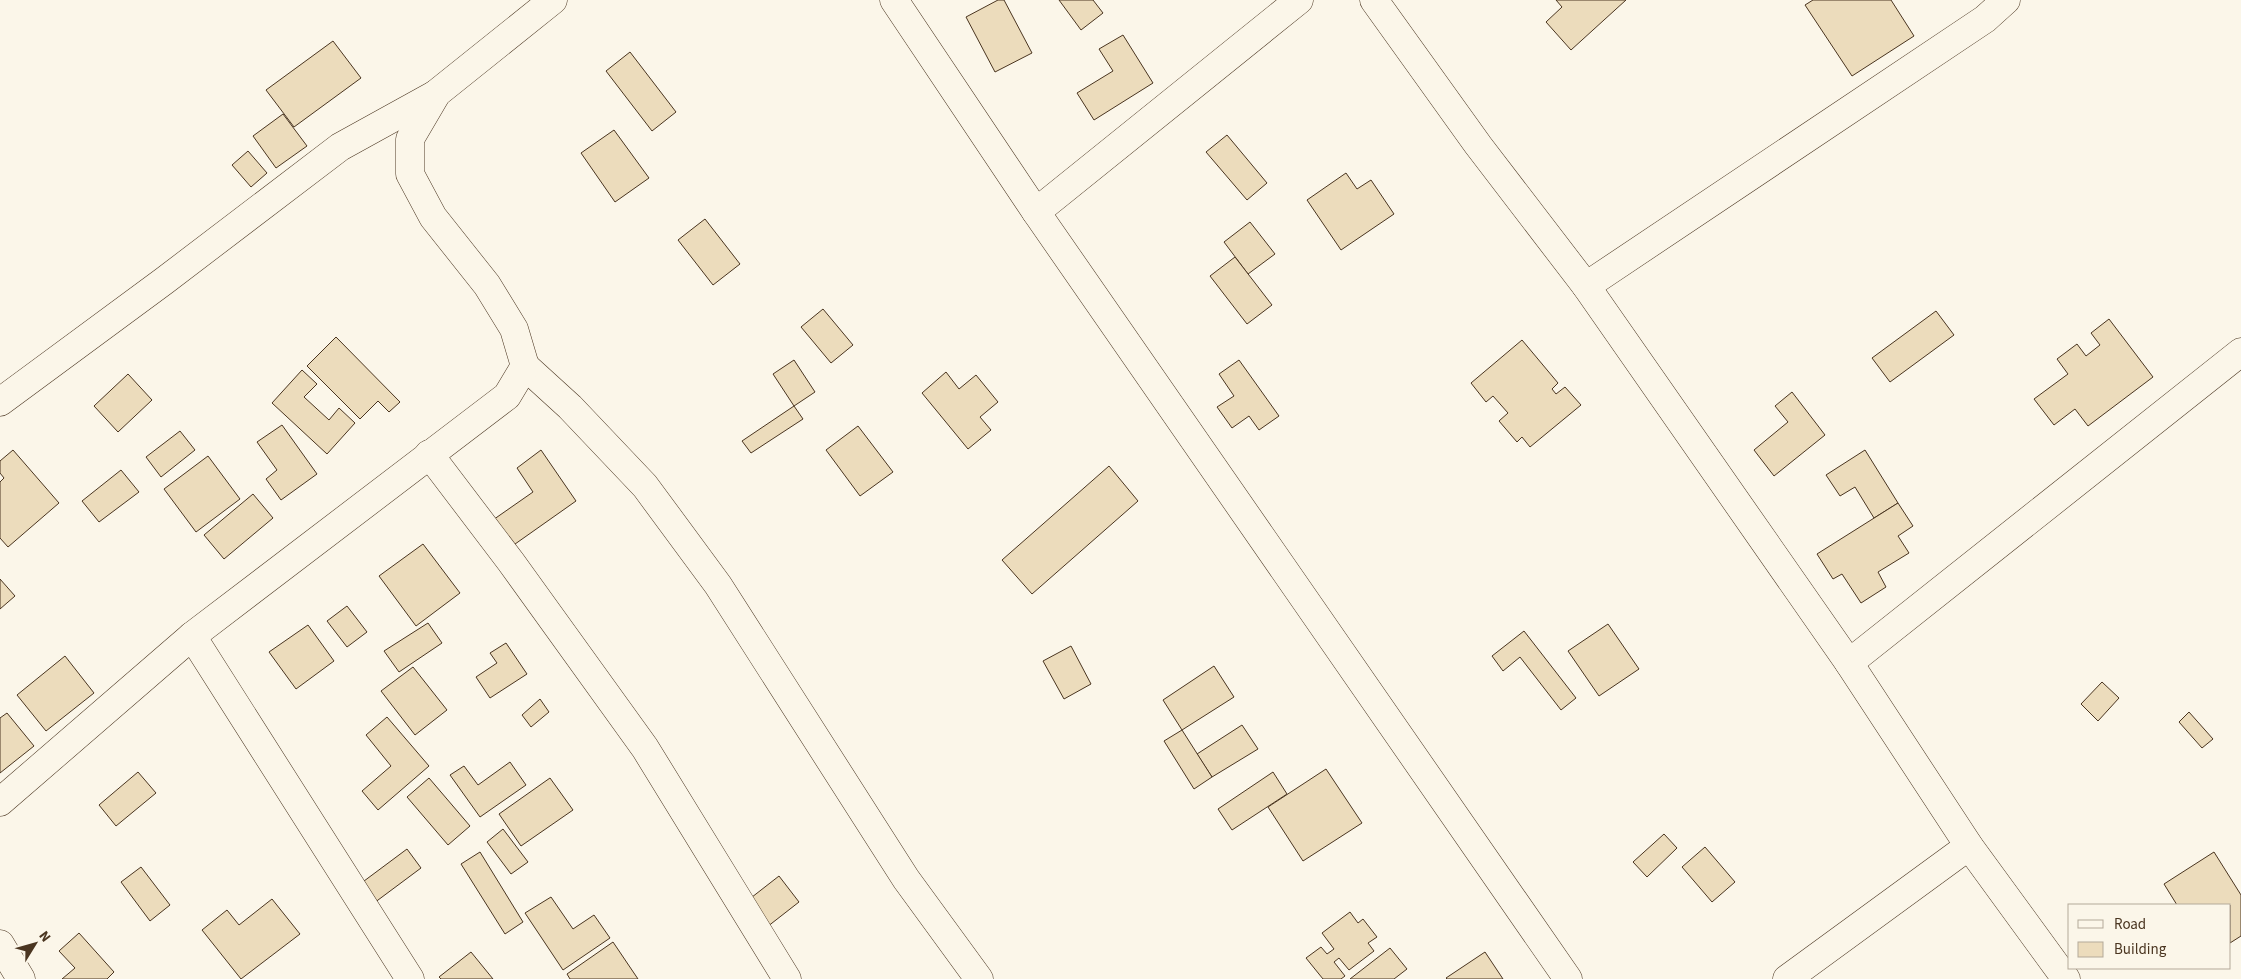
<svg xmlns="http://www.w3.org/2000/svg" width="2241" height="979" viewBox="0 0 2241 979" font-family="'Source Sans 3',sans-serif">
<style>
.building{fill:#ecdcbc;stroke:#4a3520}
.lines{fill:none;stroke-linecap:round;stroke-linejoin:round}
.minor-casing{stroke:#4a3520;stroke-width:29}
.minor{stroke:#fbf6e9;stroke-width:28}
</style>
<rect width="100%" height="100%" fill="#fbf6e9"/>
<g class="building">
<path d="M998,0H1004L1032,53L995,72L966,17Z"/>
<path d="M1059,0H1093L1103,13L1081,30Z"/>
<path d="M1556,0H1626L1571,50L1546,22L1562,7Z"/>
<path d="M1813,0H1891L1914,36L1852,76L1805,5Z"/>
<path d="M1123,35L1153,83L1094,120L1077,93L1113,71L1099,49Z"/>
<path d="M333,41L361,78L294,127L266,90Z"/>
<path d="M630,52L676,112L652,131L606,71Z"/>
<path d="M283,114L307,146L276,168L253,136Z"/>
<path d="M614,130L649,178L615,202L581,153Z"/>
<path d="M1227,135L1267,183L1247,200L1206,152Z"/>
<path d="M248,151L267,173L251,187L232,165Z"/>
<path d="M1346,173L1357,189L1371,180L1394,214L1341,250L1307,200Z"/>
<path d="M705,219L740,264L713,285L678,240Z"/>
<path d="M1250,222L1275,254L1248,274L1224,242Z"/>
<path d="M1235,257L1272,305L1247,324L1210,276Z"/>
<path d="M823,309L853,345L831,363L801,327Z"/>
<path d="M1936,311L1954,335L1890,382L1872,358Z"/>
<path d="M2109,319L2153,377L2088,426L2075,409L2054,425L2034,399L2068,374L2057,359L2077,344L2086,356L2100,345L2091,333Z"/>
<path d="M336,337L400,402L389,412L378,401L360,419L307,366Z"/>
<path d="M1522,340L1558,383L1552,389L1556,394L1565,387L1581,405L1530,447L1522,437L1517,442L1499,421L1508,413L1493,396L1486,402L1471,383Z"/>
<path d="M794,360L815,392L794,406L773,374Z"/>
<path d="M1239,360L1279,416L1259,430L1249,416L1232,428L1217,407L1234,396L1219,374Z"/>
<path d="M302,370L317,384L304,397L329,420L339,408L355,423L327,454L272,403Z"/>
<path d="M946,372L959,389L976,375L998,402L980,417L991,430L968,449L922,393Z"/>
<path d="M128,374L152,400L118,432L94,406Z"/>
<path d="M1792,392L1825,435L1774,476L1754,450L1788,422L1775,406Z"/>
<path d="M794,406L803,419L751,453L742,441Z"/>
<path d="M282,425L317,474L281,500L266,479L277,470L257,442Z"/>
<path d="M858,426L893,472L860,496L826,450Z"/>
<path d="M180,431L195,450L161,477L146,457Z"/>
<path d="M13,450L59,503L8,547L0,538V482L4,478L0,473V461Z"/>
<path d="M541,450L576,501L508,549L490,522L533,492L517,468Z"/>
<path d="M1865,450L1898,503L1874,518L1855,487L1840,496L1826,475Z"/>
<path d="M208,456L240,499L196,532L164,489Z"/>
<path d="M1109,466L1138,501L1032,594L1002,560Z"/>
<path d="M121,470L139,492L99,522L82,501Z"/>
<path d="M253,494L273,518L224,559L204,535Z"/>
<path d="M1898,503L1913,526L1898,536L1909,553L1878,572L1886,587L1861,603L1842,574L1833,579L1817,554Z"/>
<path d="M423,544L460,593L416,626L379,576Z"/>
<path d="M0,579L15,596L0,609Z"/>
<path d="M347,606L367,632L347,647L327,621Z"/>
<path d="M428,623L442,643L399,672L384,651Z"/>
<path d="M1608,624L1639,669L1599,696L1568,651Z"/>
<path d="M308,625L334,661L296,689L269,652Z"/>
<path d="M1524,631L1576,698L1561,710L1520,657L1503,671L1492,656Z"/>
<path d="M506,643L527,674L490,698L476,677L497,663L490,653Z"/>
<path d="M1071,646L1091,684L1064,699L1043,661Z"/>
<path d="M65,656L94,693L46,731L17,695Z"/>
<path d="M1214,666L1234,697L1182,730L1163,700Z"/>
<path d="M413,667L447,710L415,735L381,691Z"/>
<path d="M2102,682L2119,698L2098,721L2081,704Z"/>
<path d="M540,699L549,712L531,727L522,715Z"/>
<path d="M2189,712L2213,739L2202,748L2179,722Z"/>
<path d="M7,713L34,746L0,773V718Z"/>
<path d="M387,717L429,766L378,810L362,791L391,766L366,735Z"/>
<path d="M1242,725L1258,749L1212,777L1197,754Z"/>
<path d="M1182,730L1212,777L1194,789L1164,741Z"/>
<path d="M510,762L526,785L480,817L450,775L464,766L478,785Z"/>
<path d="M1326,769L1362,823L1303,861L1268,807Z"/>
<path d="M138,772L156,793L116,826L99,805Z"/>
<path d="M1273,772L1287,794L1232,830L1218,809Z"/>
<path d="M429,778L470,826L448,845L407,797Z"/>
<path d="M550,778L573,810L521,846L499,814Z"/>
<path d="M503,829L528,862L511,874L487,842Z"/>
<path d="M1664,834L1677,848L1647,877L1633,862Z"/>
<path d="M1705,847L1735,882L1712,902L1682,867Z"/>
<path d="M407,849L421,868L370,906L356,887Z"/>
<path d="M480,852L523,922L505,934L461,864Z"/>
<path d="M2214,852L2241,895V936L2230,943V905H2177L2164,884Z"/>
<path d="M141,867L170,905L150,921L121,882Z"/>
<path d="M779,876L799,902L758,934L738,908Z"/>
<path d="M551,897L573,929L594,915L610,938L563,970L525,913Z"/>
<path d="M272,899L300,934L241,979L202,930L227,910L239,925Z"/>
<path d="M1350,912L1358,923L1363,919L1377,937L1368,943L1374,951L1349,970L1339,958L1334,962L1345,976L1341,979H1323L1306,958L1321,947L1327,954L1334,949L1322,933Z"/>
<path d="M79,933L114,972L107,979H62L75,968L59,951Z"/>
<path d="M613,942L638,979H570L567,974Z"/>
<path d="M1390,948L1407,969L1394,979H1350Z"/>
<path d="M471,952L493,979H441L439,977Z"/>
<path d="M1485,952L1503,979H1447L1446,978Z"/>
</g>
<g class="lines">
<g class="minor-casing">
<g id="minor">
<path d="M894,0L1036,212L1568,979"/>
<path d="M1374,0L1478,145L1586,286L1849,663L1969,846L2066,979"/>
<path d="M1036,212L1299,0"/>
<path d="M1586,286L1985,19L2006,0"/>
<path d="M525,366L570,407L645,486L718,585L906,879L979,979"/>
<path d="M0,402L164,281L340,147L436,94"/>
<path d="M429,454L511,562L645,748L787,979"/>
<path d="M192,636L410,979"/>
<path d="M1849,663L2241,352"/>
<path d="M0,802L192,636L507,396L525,366L514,329L487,285L433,217L410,174V139L437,93L553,0"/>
<path d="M0,944L21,979"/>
<path d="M1787,979L1969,846"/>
</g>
</g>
<use href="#minor" class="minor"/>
</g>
<rect x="2068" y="904" width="162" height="65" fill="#fbf6e9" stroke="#b4a999"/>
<rect x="2078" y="920" width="25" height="8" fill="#fbf6e9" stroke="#b4a999"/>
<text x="2114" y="929" font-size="15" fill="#4a3520">Road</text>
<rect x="2078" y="942" width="25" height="15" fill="#ecdcbc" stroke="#b4a999"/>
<text x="2114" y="954" font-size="15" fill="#4a3520">Building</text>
<g transform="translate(35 944) rotate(53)" stroke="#fbf6e9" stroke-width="4" paint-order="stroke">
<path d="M0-4L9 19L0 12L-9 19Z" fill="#4a3520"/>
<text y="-8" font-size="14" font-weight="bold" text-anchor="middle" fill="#4a3520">N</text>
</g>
</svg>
